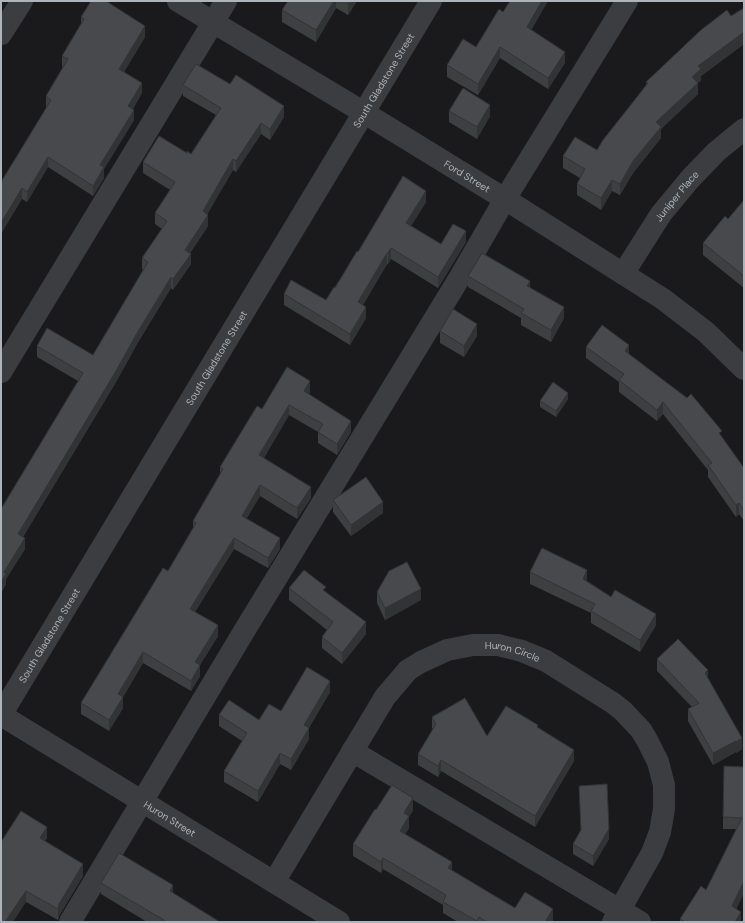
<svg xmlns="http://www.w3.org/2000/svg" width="745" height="923" viewBox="0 0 745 923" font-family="'DM Sans',sans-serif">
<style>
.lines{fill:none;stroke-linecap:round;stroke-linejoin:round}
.minor{stroke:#3b3d41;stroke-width:22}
.wall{fill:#3d3f41}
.shaded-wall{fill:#323335}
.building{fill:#47494c;stroke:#323335}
.labels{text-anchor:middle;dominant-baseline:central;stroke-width:3;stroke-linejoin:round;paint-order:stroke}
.street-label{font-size:10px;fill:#adb4bb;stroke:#151517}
</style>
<rect width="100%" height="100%" fill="#1a1a1c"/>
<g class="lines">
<g class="minor">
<path id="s1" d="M178,1L363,112L505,199L663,299L706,332L744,369"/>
<path d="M1,34L22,1"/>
<path id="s2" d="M623,274L661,214L690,179L716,152L744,129"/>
<path d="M1,372L226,1"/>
<path id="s3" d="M1,715L431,1"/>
<path id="s4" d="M1,715L339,922"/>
<path d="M352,751L640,922"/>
<path id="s5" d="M274,882L385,697L408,670L421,662L447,650L473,645H498L522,651L546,661L613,703L623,711L641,730L647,740L658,762L664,785V809L660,832L652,853L613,922"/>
<path d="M70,922L243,633L460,277L505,199L627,1"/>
</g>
</g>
<g class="wall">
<path d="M288,1H357L348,15L336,8L316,42L282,22V10Z"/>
<path d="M744,8V44L701,76V80L698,83V94L661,129V138L633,173L620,195L612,191L601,210L577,195V184L580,178L563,168V156L597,150L646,85V82L731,16Z"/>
<path d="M503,12L531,30L565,63L548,89L500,58L478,95L447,77V65L476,47Z"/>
<path d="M81,17L145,37L124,72L142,93L133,109L134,120L104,169V178L93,196L48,167L27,202L22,199L20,151L47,108L46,107V96L63,67H62V56L81,24Z"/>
<path d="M183,85L284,117L270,140L261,134L236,172L233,170L207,214L208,226L190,253L191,264L173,290L171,288L137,344L116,382L23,537L25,549L6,579V584L1,593V509L78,381L37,357V346L93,355L143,270L142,269V258L162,229L155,224V213L170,190L143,173V162L187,153L191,154L216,115L183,96Z"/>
<path d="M449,111L490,116L477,139L449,122Z"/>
<path d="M744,200V288L703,255V243L728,219Z"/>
<path d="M426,202L411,226L441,244L466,242L438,288L391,259L388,264H387L363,305L366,318L350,345L284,305V294L326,300L358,252Z"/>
<path d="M468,276L530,287L564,318L551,342L521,325V318L468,287Z"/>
<path d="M440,331L477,336L464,357L440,343Z"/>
<path d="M586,347L629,354L722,437L744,468V521L739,514L736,517L708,477V470L663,414L657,421L619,392V382L586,358Z"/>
<path d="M310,392L309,394L351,432L337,455L318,443V432L289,415L264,458L311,498L297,519L260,496L246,519L280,549L268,568L234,549L195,612L218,636L200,665V676L191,691L143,663L123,697V708L109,731L81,714V703L168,571L193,529V521L220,475V467L262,409Z"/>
<path d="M568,399L556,417L540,407V401Z"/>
<path d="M333,500L383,513L351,536L333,512Z"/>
<path d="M530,572L587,581L656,625L640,652L591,623V613L530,584Z"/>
<path d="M289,588L326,592L366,634L342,664L322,648V637L327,630L289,600Z"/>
<path d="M377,592L421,600L385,620L377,603Z"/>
<path d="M657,659L708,678L742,749L736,753V752L713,765L688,721V709L692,707L657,671Z"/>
<path d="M330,692L309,728V739L291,770L280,764L258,802L224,782V771L242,741L219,726V715L259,720Z"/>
<path d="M432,717L487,736L538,728L574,761L535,827L441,771L438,777L418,765V754L433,729L432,728Z"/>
<path d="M744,767V893L736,909L741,922H680V919L706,890L736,829H723V817Z"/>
<path d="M579,786L609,839L593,866L573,854V844L581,831Z"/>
<path d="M376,810H413L409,817V828L405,834L452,870L515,908L553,920L552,922H458L443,913V905L383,869L381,873L353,856V844Z"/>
<path d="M47,838L45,841L83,876L59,916L58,920L26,902L1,842Z"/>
<path d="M101,883L173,894L220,922H147L101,894Z"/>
</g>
<g class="shaded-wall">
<path d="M334,1H336V8L316,42V30Z"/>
<path d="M350,1H357L348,15V4Z"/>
<path d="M542,1H548L527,38V27Z"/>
<path d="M145,26V37L119,79V69Z"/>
<path d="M744,32V44L701,76V80L698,83V94L661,129V138L633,173L620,195V184L656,122L692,77L698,66Z"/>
<path d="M500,47V58L478,95V84Z"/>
<path d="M565,52V63L548,89V78Z"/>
<path d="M142,83V93L128,117V106Z"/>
<path d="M490,105V116L477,139V127Z"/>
<path d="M284,106V117L270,140V129Z"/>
<path d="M134,110V120L104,169V178L93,196V186L100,165Z"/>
<path d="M261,123V134L236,172V161Z"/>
<path d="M48,157V167L27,202V192Z"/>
<path d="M233,159V170L203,222V211Z"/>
<path d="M612,180V191L601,210V198Z"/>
<path d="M22,188V199L1,234V223Z"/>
<path d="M426,191V202L406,234V223Z"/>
<path d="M208,215V226L185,261V250Z"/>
<path d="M466,231V242L438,288V277Z"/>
<path d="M391,248V259L388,264V253Z"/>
<path d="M387,253V264L358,313V302Z"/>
<path d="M191,254V264L173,290V279Z"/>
<path d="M171,277V288L137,344L116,382L18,545V534Z"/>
<path d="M530,281V293L527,286Z"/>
<path d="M366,307V318L350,345V334Z"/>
<path d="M564,307V318L551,342V330Z"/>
<path d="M477,324V336L464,357V346Z"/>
<path d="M629,345V356L625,351Z"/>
<path d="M310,381V392L304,402V391Z"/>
<path d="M568,393V399L556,417V411Z"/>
<path d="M663,402V414L657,421V410Z"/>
<path d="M289,405V415L259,466V455Z"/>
<path d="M351,421V432L337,455V444Z"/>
<path d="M260,485V496L242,527V516Z"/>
<path d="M311,487V498L297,519V508Z"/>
<path d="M383,502V513L351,536V525Z"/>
<path d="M739,503V514L736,517V505Z"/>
<path d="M25,538V549L6,579V584L1,593V582L4,572Z"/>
<path d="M234,538V549L190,620V609Z"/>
<path d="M280,538V549L268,568V558Z"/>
<path d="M587,570V581L583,579Z"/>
<path d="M421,589V600L385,620V608Z"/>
<path d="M656,614V625L640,652V640Z"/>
<path d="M366,622V634L342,664V653Z"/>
<path d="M218,625V636L195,673V662Z"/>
<path d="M143,652V663L123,697V708L109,731V720L118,694Z"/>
<path d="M200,665V676L191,691V681Z"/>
<path d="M708,670V682L705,673Z"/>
<path d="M330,681V692L304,736V725Z"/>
<path d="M309,728V739L291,770V759Z"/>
<path d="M742,738V749L736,753V742Z"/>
<path d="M736,741V752L713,765V753Z"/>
<path d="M574,750V761L535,827V816Z"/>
<path d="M280,753V764L258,802V791Z"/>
<path d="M441,760V771L438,777V766Z"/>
<path d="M413,798V810L409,817V828L400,842V831L404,813Z"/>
<path d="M47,827V838L40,849V838Z"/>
<path d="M609,829V839L593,866V856Z"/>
<path d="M383,858V869L381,873V862Z"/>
<path d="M452,862V873L448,868Z"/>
<path d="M83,864V876L59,916L58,920V909L59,904Z"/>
<path d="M744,881V893L732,918V906Z"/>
<path d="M173,885V897L170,891Z"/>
<path d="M26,891V902L13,922H5Z"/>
<path d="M553,909V920L552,922H545Z"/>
<path d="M741,912V922H735Z"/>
</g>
<g class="building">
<path d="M91,1H106L145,26L119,69L142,83L128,106L134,110L100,165L104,167L93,186L48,157L27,192L22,188L1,223V182L20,151L51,100L46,96L68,59L62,56L84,19L81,17Z"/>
<path d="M288,1H334L316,30L282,10Z"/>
<path d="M344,1H350L348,4Z"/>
<path d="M510,1H542L527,27L565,52L548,78L500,47L478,84L447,65L463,39L476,47L499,9L503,12Z"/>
<path d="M744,8V32L698,66L701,69L692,77L698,83L656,122L661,127L633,161L620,184L612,180L601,198L577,184L585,169L563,156L575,137L597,150L603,140L648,83L646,82L701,30L727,10L731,16Z"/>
<path d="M196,64L230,84L236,75L284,106L270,129L261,123L236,161L233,159L203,211L208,215L185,250L191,254L173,279L171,277L137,333L116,371L18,534L25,538L4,572L6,574L1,582V509L83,373L37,346L47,328L93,355L148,262L142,258L167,221L155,213L175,182L143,162L159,136L187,153V151L191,154L221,108L183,85Z"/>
<path d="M463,88L490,105L477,127L449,111Z"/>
<path d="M403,176L426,191L406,223L441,244L453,224L466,231L438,277L391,248L388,253H387L358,302L366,307L350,334L284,294L291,280L326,300L334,287L335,288L357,251L358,252Z"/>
<path d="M744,200V276L703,243L725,216L728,219Z"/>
<path d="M482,253L530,281L527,286L564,307L551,330L521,313L524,309L468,276Z"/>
<path d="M453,309L477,324L464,346L440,331Z"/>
<path d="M602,325L629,345L625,351L687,398L691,394L722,431L719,433L744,468V510L739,503L736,505L708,465L712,463L663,402L657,410L619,380L624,374L586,347Z"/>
<path d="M287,367L310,381L304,391L351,421L337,444L318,432L323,424L289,405L259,455L311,487L297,508L260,485L242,516L280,538L268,558L234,538L190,609L218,625L195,662L200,665L191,681L143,652L118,694L123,697L109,720L81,703L163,568L168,571L196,523L193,521L223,469L220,467L257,406L262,409Z"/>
<path d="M553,382L568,393L556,411L540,401Z"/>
<path d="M366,477L383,502L351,525L333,500Z"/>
<path d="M542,548L587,570L583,579L611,597L615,590L656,614L640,640L591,611L595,604L530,572Z"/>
<path d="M407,562L421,589L385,608L377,592L389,571Z"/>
<path d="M304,570L326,587L323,590L366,622L342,653L322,637L333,622L289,588Z"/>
<path d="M678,639L708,670L705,673L742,738L736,742V741L713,753L688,709L699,703L657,659Z"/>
<path d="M307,667L330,681L304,725L309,728L291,759L280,753L258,791L224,771L247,733L219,715L229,700L259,720L269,704L281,711Z"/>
<path d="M465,698L487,736L506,706L538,725L537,727L574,750L535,816L441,760L438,766L418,754L436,724L432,717Z"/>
<path d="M724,766L744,767V881L732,906L741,912L735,922H685L680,919L701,886L706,890L742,818L723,817Z"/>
<path d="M607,784L609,829L593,856L573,844L581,830L579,786Z"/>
<path d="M392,785L413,798L404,813L409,816L400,831L452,862L448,868L515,908L525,892L553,909L545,922H487L479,917L477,921L443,902L446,895L383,858L381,862L353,844L375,809L376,810Z"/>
<path d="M21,811L47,827L40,838L83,864L59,904L58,909L26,891L5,922H1V842Z"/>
<path d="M119,853L173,885L170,891L220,922H163L164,920L101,883Z"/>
</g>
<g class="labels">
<g class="street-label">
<text stroke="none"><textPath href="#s3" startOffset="741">South Gladstone Street</textPath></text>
<text stroke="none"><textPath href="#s1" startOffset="338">Ford Street</textPath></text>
<text stroke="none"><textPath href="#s2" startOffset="95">Juniper Place</textPath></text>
<text stroke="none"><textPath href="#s3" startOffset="417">South Gladstone Street</textPath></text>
<text stroke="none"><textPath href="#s3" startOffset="93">South Gladstone Street</textPath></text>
<text stroke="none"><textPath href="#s5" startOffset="362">Huron Circle</textPath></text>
<text stroke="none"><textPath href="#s4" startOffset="198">Huron Street</textPath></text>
</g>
</g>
<rect width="745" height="923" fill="none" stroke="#adb4bb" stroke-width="4"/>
</svg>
